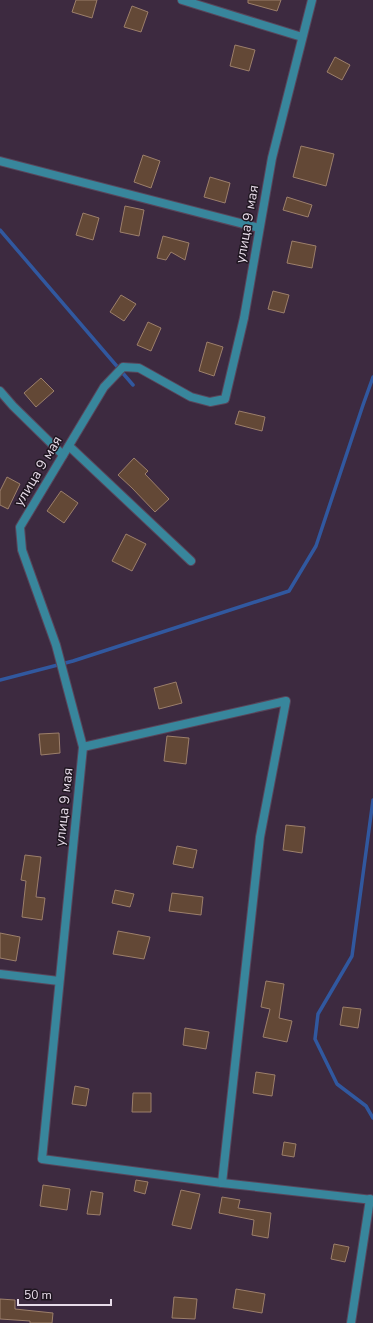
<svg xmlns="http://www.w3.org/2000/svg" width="373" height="1323" viewBox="0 0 373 1323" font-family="'Nunito Sans',sans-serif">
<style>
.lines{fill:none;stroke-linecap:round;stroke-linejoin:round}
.stream{stroke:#31589f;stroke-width:3.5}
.building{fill:#634836;stroke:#9c7f6b}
.street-casing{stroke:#58465b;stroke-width:10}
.street{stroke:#38869c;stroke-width:8}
.labels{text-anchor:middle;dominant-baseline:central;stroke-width:3;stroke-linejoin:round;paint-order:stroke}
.street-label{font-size:14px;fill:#e8dcea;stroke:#1f1620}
</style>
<rect width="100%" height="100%" fill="#3d2a40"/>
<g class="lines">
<g class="stream">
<path d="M0,230L133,385"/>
<path d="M0,680L73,661L289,591L316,546L363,405L373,377"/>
<path d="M373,800L352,956L318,1014L315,1039L337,1084L366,1106L373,1118"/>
</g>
</g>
<g class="building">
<path d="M76,0H97L92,18L72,12Z"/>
<path d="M248,0H281L277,11L248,3Z"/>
<path d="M132,6L148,12L141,32L124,27Z"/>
<path d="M235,45L255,50L249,71L230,66Z"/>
<path d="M335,57L350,65L342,80L327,72Z"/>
<path d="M301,146L334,154L326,186L293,177Z"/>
<path d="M143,155L160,161L151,188L134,182Z"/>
<path d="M210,177L230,183L225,203L204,197Z"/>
<path d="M287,197L312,205L308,217L283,210Z"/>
<path d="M125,206L144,210L139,236L120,232Z"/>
<path d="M83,213L99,218L93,240L76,235Z"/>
<path d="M163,236L189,243L185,260L171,252L166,260L157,258Z"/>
<path d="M292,241L316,246L312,268L287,263Z"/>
<path d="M273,291L289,295L284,313L268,309Z"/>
<path d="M121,295L136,304L124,321L110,312Z"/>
<path d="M148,322L161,328L151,351L137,345Z"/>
<path d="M207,342L223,347L214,376L199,371Z"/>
<path d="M41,378L54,391L36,407L24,393Z"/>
<path d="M239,411L265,417L262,431L235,424Z"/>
<path d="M134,458L148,471L145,474L169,499L155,512L132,488L118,475Z"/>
<path d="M7,477L20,484L8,509L0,505V491Z"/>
<path d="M61,491L78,503L64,523L47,511Z"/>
<path d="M126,534L146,544L132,571L112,561Z"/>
<path d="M176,682L182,703L159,709L154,688Z"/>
<path d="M59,733L60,753L41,755L39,734Z"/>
<path d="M167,736L189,738L186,764L164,761Z"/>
<path d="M286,825L305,827L302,853L283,850Z"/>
<path d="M177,846L197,850L193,868L173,864Z"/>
<path d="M25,855L41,857L36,897L45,898L42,920L22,917L26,881L21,880Z"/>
<path d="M115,890L134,894L130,907L112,903Z"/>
<path d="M172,893L203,897L201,915L169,911Z"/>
<path d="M118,931L150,937L144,959L113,954Z"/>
<path d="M0,933L20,937L16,961L0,958Z"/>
<path d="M266,981L284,984L279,1018L292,1021L287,1042L263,1037L270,1009L261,1007Z"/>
<path d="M343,1007L361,1009L358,1028L340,1025Z"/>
<path d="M185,1028L209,1032L206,1049L183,1045Z"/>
<path d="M256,1072L275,1075L272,1096L253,1093Z"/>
<path d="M75,1086L89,1089L86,1106L72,1104Z"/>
<path d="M133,1093H151V1112H132Z"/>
<path d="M284,1142L296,1144L294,1157L282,1155Z"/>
<path d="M136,1180L148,1182L145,1194L134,1191Z"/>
<path d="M43,1185L70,1189L67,1210L40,1206Z"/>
<path d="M181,1190L200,1194L191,1229L172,1225Z"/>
<path d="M91,1191L103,1193L100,1215L87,1214Z"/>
<path d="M222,1197L240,1200L238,1208L271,1213L268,1238L252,1235L254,1220L219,1213Z"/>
<path d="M334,1244L349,1247L345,1262L331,1259Z"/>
<path d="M236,1289L265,1294L262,1313L233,1308Z"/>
<path d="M174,1297L197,1299L195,1319L172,1318Z"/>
<path d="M0,1299L15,1300V1309L53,1313L52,1323H30V1321L0,1319Z"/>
</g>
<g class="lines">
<g class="street-casing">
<g id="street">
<path d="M182,0L302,37"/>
<path d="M312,0L272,158L244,318L225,399L210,402L191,397L139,368L123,367L104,387L20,527L22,550L56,645L83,747L42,1159L222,1183L373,1200"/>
<path d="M0,161L259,228"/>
<path d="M0,391L13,406L63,455"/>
<path d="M69,446L191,561"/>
<path d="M83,747L286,701L260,837L222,1183"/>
<path d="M0,974L59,981"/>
<path d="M351,1323L370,1199"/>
</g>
</g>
<use href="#street" class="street"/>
</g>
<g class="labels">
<g class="street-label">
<text transform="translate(247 224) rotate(-80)">улица 9 мая</text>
<text transform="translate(38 471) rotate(-59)">улица 9 мая</text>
<text transform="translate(64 807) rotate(-84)">улица 9 мая</text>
</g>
</g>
<path d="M18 1299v6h93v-6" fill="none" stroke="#e8dcea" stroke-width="2"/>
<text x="24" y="1299" font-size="12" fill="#e8dcea" stroke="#1f1620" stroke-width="3" paint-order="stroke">50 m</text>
</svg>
